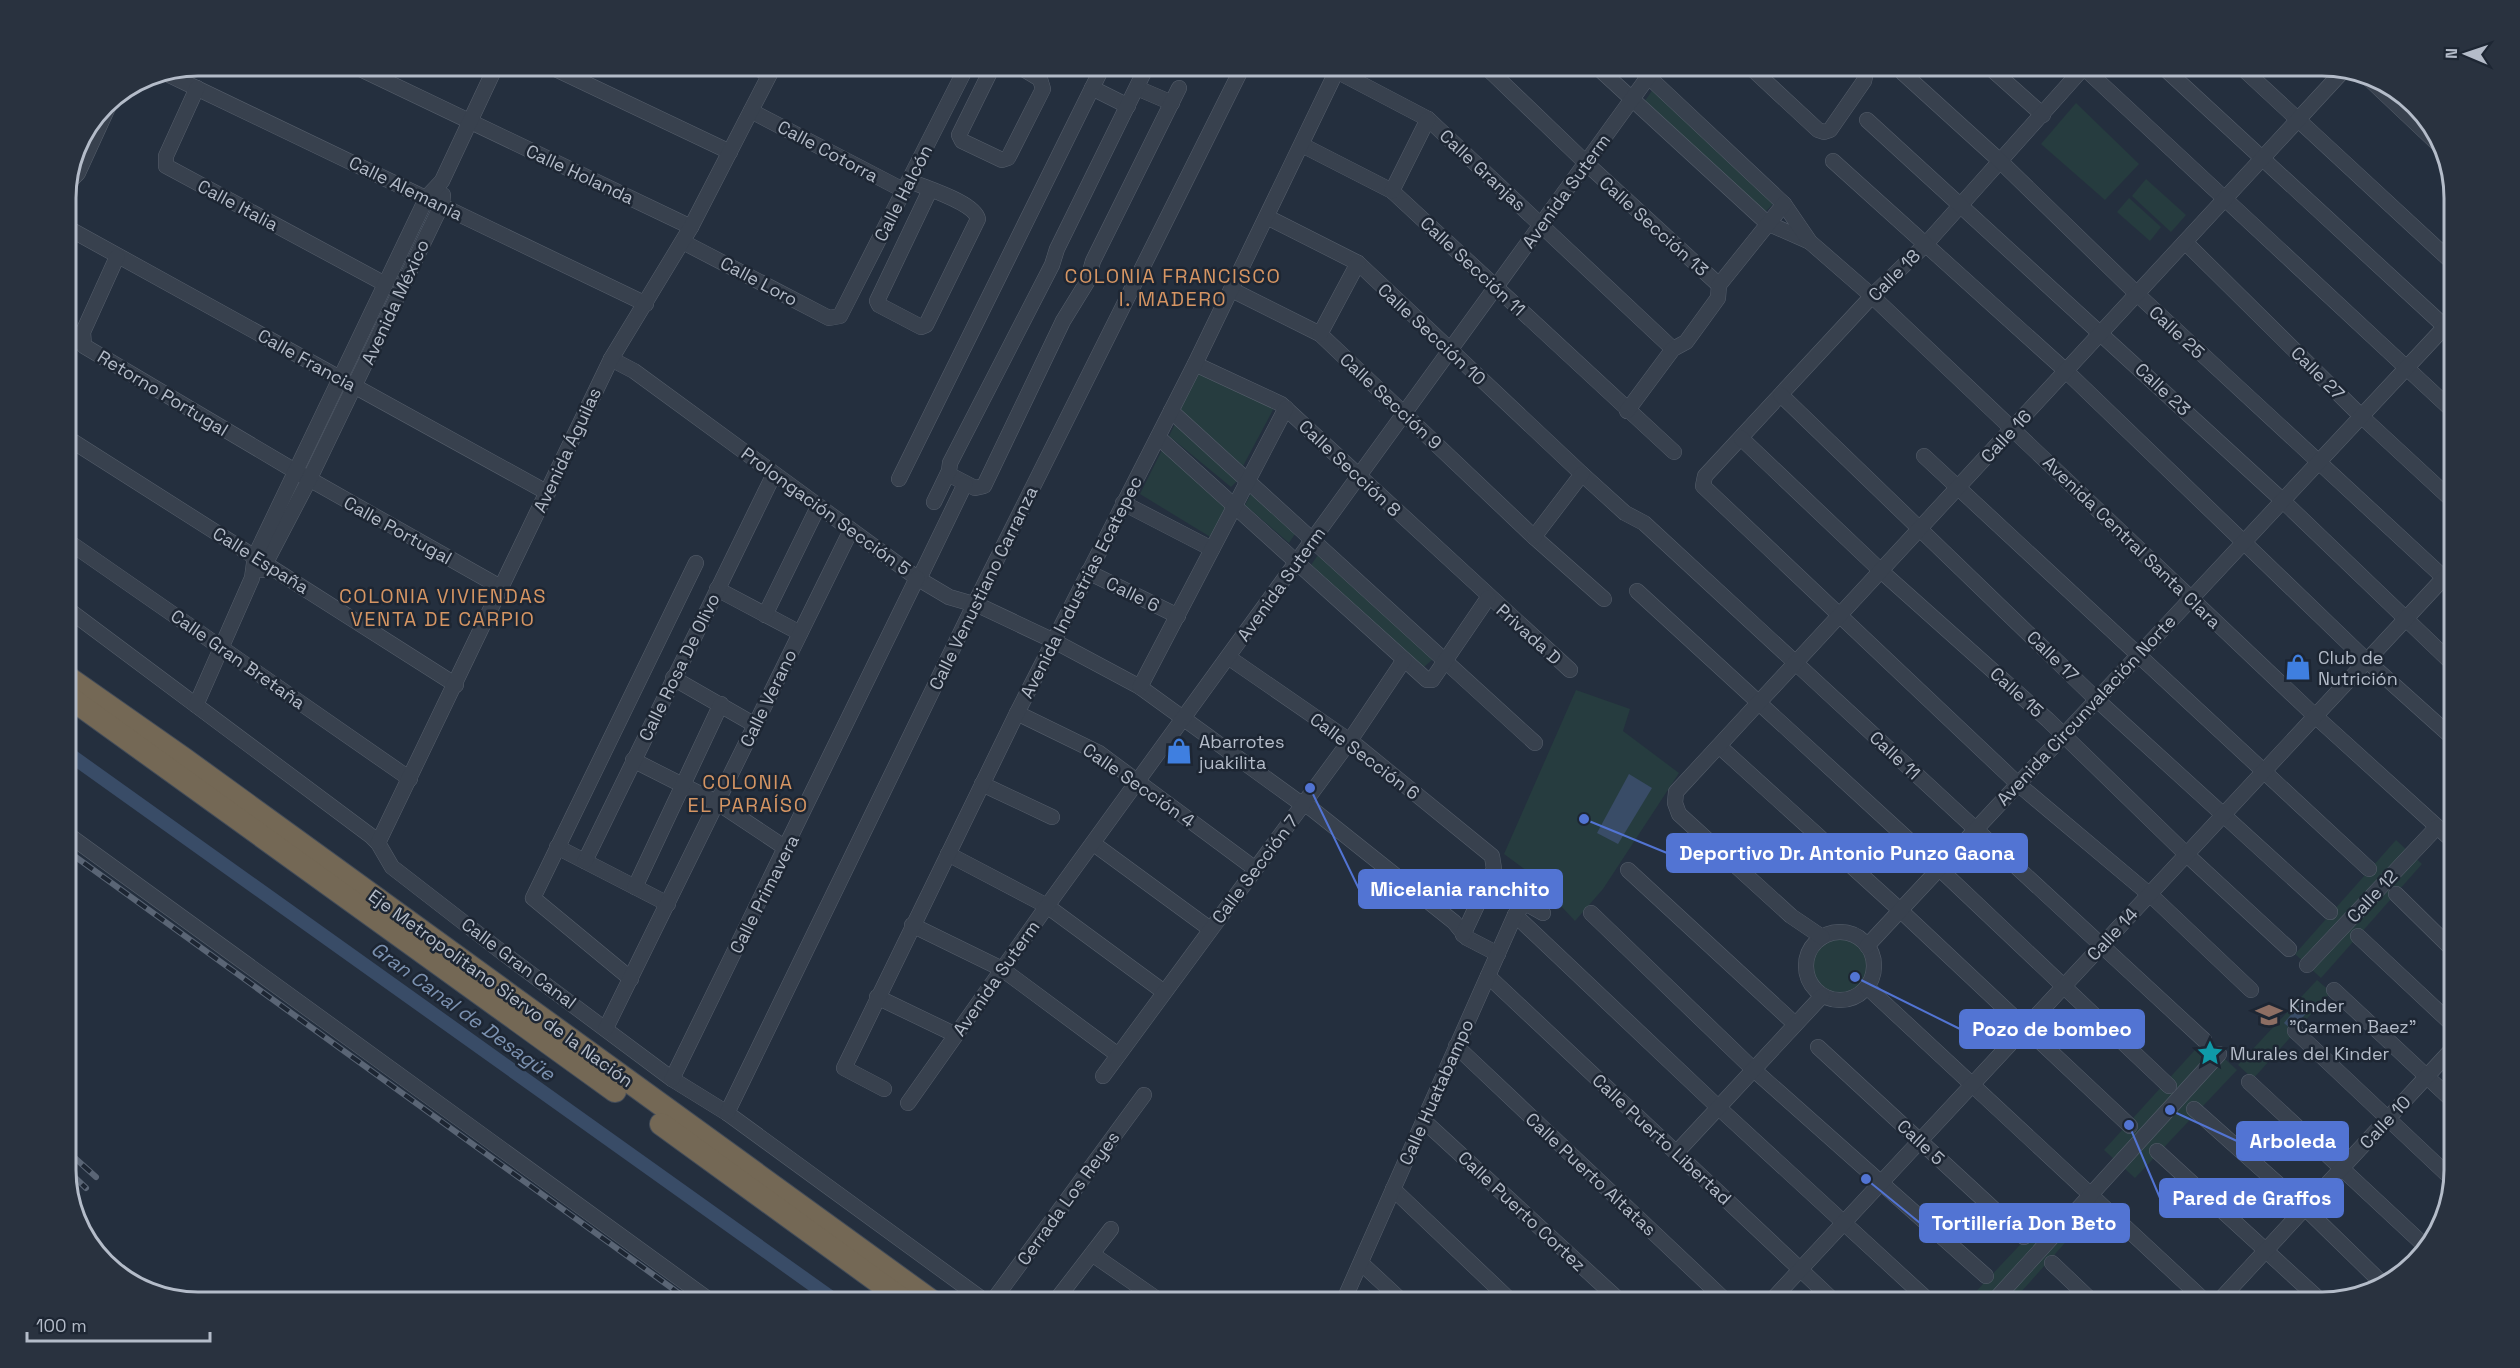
<svg xmlns="http://www.w3.org/2000/svg" width="2520" height="1368" viewBox="0 0 2520 1368" font-family="'Space Grotesk',sans-serif">
<style>
.green{fill:#263c3f}
.water{fill:#394c67}
.lines{fill:none;stroke-linecap:round;stroke-linejoin:round}
.canal{stroke:#394c67;stroke-width:14}
.minor-casing{stroke:#565f6c;stroke-width:16}
.highway-casing{stroke:#434c59;stroke-width:24}
.minor{stroke:#38414e;stroke-width:15}
.highway{stroke:#746855;stroke-width:22}
.rail-casing{stroke:#5a6575;stroke-width:6}
.rail{stroke:#1d2633;stroke-width:4;stroke-dasharray:11;stroke-linecap:butt}
.labels{text-anchor:middle;dominant-baseline:central;stroke-width:5;stroke-linejoin:round;paint-order:stroke}
.street-label{font-size:18px;fill:#b4bcc9;stroke:#1d2633}
.poi-label{font-size:18px;fill:#b4bcc9;stroke:#1d2633;text-anchor:start}
.neighbourhood-label{font-size:20px;letter-spacing:1.5px;fill:#d59563;stroke:#1d2633}
.water-label{font-size:20px;font-style:italic;fill:#7c92b1;stroke:#1d2633}
.rim{fill:none;stroke:#b4bcc9;stroke-width:3}
.leader{fill:none;stroke:#5274d3;stroke-width:2}
.callout-dot{fill:#5274d3;stroke:#1d2633;stroke-width:2}
.callout{fill:#5274d3;stroke:#5274d3;stroke-width:2}
.callout-label{font-size:20px;text-anchor:middle;font-weight:bold;fill:#fff}
</style>
<rect width="100%" height="100%" fill="#242f3e"/>
<g class="green">
<path d="M1653,89L1775,202L1764,213L1643,104Z"/>
<path d="M2076,103L2139,164L2105,200L2041,144Z"/>
<path d="M2146,179L2186,215L2171,232L2132,196Z"/>
<path d="M2129,198L2161,227L2150,241L2117,212Z"/>
<path d="M1199,374L1275,406L1243,466L1180,409Z"/>
<path d="M1175,424L1237,481L1231,487L1169,436Z"/>
<path d="M1162,450L1227,505L1212,538L1140,494Z"/>
<path d="M1251,494L1297,531L1289,543L1245,505Z"/>
<path d="M1318,555L1433,659L1424,667L1311,565Z"/>
<path d="M1576,690L1630,709L1623,731L1679,773L1603,889L1575,921L1531,874L1504,854Z"/>
<path d="M2396,840L2422,864L2321,978L2295,954Z"/>
<circle cx="1840" cy="966" r="34"/>
<path d="M2317,980L2331,992L2253,1079L2238,1065Z"/>
<path d="M2204,1040L2237,1070L2135,1178L2104,1150Z"/>
<path d="M2053,1210L2073,1234L2012,1302H1966Z"/>
</g>
<g class="water">
<path d="M1629,774L1652,788L1618,844L1597,833Z"/>
<path d="M2300,1004L2308,1011L2292,1030L2284,1023Z"/>
</g>
<g class="lines">
<path class="canal" d="M66,752L837,1302"/>
<g class="minor-casing">
<g id="minor">
<path d="M354,66L691,227"/>
<path d="M549,66L730,152"/>
<path d="M752,66L769,74"/>
<path d="M993,66L959,135L962,141L1002,160L1008,158L1043,89L1040,79L1018,66"/>
<path d="M1327,66L1428,119L1673,349"/>
<path d="M1485,66L1586,163L1719,285"/>
<path d="M1596,66L1767,223L1810,242"/>
<path d="M1637,66L1784,204L1810,242L1872,296L2314,715L2454,842"/>
<path d="M1749,66L1818,130L1824,132L1830,130L1864,81L1866,72L1861,66"/>
<path d="M1988,66L2043,115"/>
<path d="M2082,66L2454,412"/>
<path d="M2085,66L1925,245L1872,296L1705,476L1703,486L2018,784L2156,900L2251,990"/>
<path d="M2162,66L2454,335"/>
<path d="M2240,66L2454,264"/>
<path d="M165,73L646,304"/>
<path d="M1903,73L2000,161L2137,294L2454,587"/>
<path d="M2367,77L2438,144"/>
<path d="M197,88L166,156V166L385,284"/>
<path d="M1092,88L1128,106"/>
<path d="M1137,88L1172,103"/>
<path d="M751,111L905,191"/>
<path d="M1867,120L2282,500L2454,665"/>
<path d="M1302,145L1392,191L1674,452"/>
<path d="M1833,161L2066,371L2366,660L2454,739"/>
<path d="M910,181C925,188 974,202 978,219L926,325L921,327L879,305L877,301L930,190"/>
<path d="M68,183L78,173L111,101"/>
<path d="M1392,191L1428,119"/>
<path d="M1267,217L1358,263L1582,474L1625,513L1644,523L2204,1040"/>
<path d="M66,227L548,493"/>
<path d="M683,242L829,318L840,316L967,66"/>
<path d="M2185,242L2361,416L2454,502"/>
<path d="M117,257L83,332L84,346L295,471L502,588"/>
<path d="M1232,290L1320,334L1534,537L1604,599"/>
<path d="M1320,334L1358,263"/>
<path d="M611,359L634,371L917,578L949,597L980,606L1054,641L1140,687L1296,800L1312,809L1454,922L1467,938L1498,954"/>
<path d="M1195,364L1281,404L1570,670"/>
<path d="M1781,395L2096,699L2330,912"/>
<path d="M1171,411L1535,743"/>
<path d="M1627,411L1673,349L1686,342L1718,298L1719,285L1784,204"/>
<path d="M66,437L456,685"/>
<path d="M1158,437L1427,680H1432L1488,598"/>
<path d="M1741,438L1881,571L2048,720L2186,854L2289,949"/>
<path d="M1924,456L2369,869"/>
<path d="M948,474L975,488L984,486L1063,321L1087,282L1093,261L1179,88"/>
<path d="M899,479L1103,66"/>
<path d="M934,502L949,471L950,463L1052,265L1057,249L1147,66"/>
<path d="M1123,503L1212,549"/>
<path d="M1534,537L1582,474"/>
<path d="M66,540L410,779"/>
<path d="M262,570L309,480L442,204L443,195"/>
<path d="M1088,572L1178,616"/>
<path d="M919,579L965,484"/>
<path d="M717,589L800,633"/>
<path d="M1637,591L1925,855L2169,1086"/>
<path d="M66,608L371,836L378,843L392,867L503,953L672,1079L727,1113L986,1302"/>
<path d="M765,615L818,507"/>
<path d="M1228,657L1357,746L1492,856L1494,869L1463,935"/>
<path d="M673,678L755,725"/>
<path d="M1140,687L1286,408"/>
<path d="M196,705L252,578L255,556L427,197L442,181L496,66"/>
<path d="M1017,713L1099,753L1254,868"/>
<path d="M1719,746L1900,910L2130,1126"/>
<path d="M633,760L718,803L787,849"/>
<path d="M982,784L1052,817"/>
<path d="M70,836L712,1302"/>
<path d="M378,843L611,359L691,227L774,66"/>
<path d="M1094,844L1210,929"/>
<path d="M557,847L668,904"/>
<path d="M948,854L1047,906L1164,992"/>
<path d="M585,861L774,474"/>
<path d="M1628,870L1795,1024"/>
<path d="M635,887L721,704"/>
<path d="M2396,894L2454,951"/>
<path d="M1591,913L1754,1070L1986,1276"/>
<path d="M1515,915L1719,1108L1930,1302"/>
<path d="M912,925L1002,969L1118,1055"/>
<circle cx="1840" cy="966" r="34"/>
<path d="M2358,936L2454,1026"/>
<path d="M1822,937L1791,916L1679,814L1675,803L1676,792L2343,71"/>
<path d="M1867,946L2454,317"/>
<path d="M2307,965L2437,827"/>
<path d="M1488,976L1835,1302"/>
<path d="M631,979L533,898L696,563"/>
<path d="M1867,987L2206,1302"/>
<path d="M2334,990L2454,1102"/>
<path d="M877,997L956,1035"/>
<path d="M606,1028L851,530"/>
<path d="M2295,1031L2452,1179"/>
<path d="M1456,1046L1727,1302"/>
<path d="M1818,1047L2024,1237"/>
<path d="M1103,1076L1349,742L1404,660"/>
<path d="M672,1079L917,578"/>
<path d="M2249,1082L2425,1246"/>
<path d="M884,1089L844,1068L1017,713L1195,364L1339,66"/>
<path d="M908,1103L1047,906L1656,66"/>
<path d="M2194,1109L2305,1208L2383,1284"/>
<path d="M727,1113L974,605L1243,66"/>
<path d="M1423,1120L1621,1302"/>
<path d="M2157,1151L2322,1302"/>
<path d="M1677,1152L1822,996"/>
<path d="M1393,1189L1512,1302"/>
<path d="M1092,1254L1154,1297"/>
<path d="M1361,1263L1403,1302"/>
<path d="M2052,1263L2093,1302"/>
<path d="M992,1302L1144,1095"/>
<path d="M1062,1302L1057,1299L1111,1229"/>
<path d="M1343,1302L1515,915L1525,903L1543,913"/>
<path d="M1770,1302L2454,567"/>
<path d="M1993,1302L2219,1054"/>
<path d="M2218,1302L2454,1047"/>
</g>
</g>
<g class="highway-casing">
<g id="highway">
<path d="M66,676L183,758L933,1302"/>
<path d="M66,695L615,1091"/>
<path d="M661,1124L906,1302"/>
</g>
</g>
<use href="#minor" class="minor"/>
<use href="#highway" class="highway"/>
<g class="rail-casing">
<g id="rail">
<path d="M66,850L691,1302"/>
<path d="M66,1150L96,1177"/>
<path d="M66,1169L86,1188"/>
<path d="M74,1201L79,1208"/>
<path d="M123,1268L135,1285"/>
</g>
</g>
<use href="#rail" class="rail"/>
</g>
<defs>
<g id="shop-bare" transform="scale(2.07)"><path d="M-5-2.5h2.3a2.7 3.5 0 0 1 5.4 0H5L5.5 6h-11ZM-1.5-2.5h3a1.5 2.3 0 0 0-3 0Z" fill="#3f7fe0" stroke="#1d2633" stroke-width="2.5" paint-order="stroke"/></g>
<g id="school-bare" transform="scale(2.07)"><path d="M0-5L7-2L0 1L-7-2ZM-4 1L0 2.5L4 1V4Q0 6-4 4Z" fill="#8d6e63" stroke="#1d2633" stroke-width="2.5" paint-order="stroke"/></g>
<g id="sight-bare" transform="scale(2.07)"><path d="M0-6L1.8-2.2L6-1.7L2.9 1.2L3.7 5.4L0 3.3L-3.7 5.4L-2.9 1.2L-6-1.7L-1.8-2.2Z" fill="#0f9aa8" stroke="#1d2633" stroke-width="2.5" paint-order="stroke"/></g>
</defs>
<g fill-rule="evenodd">
<use href="#shop-bare" x="2298" y="667"/>
<use href="#shop-bare" x="1179" y="751"/>
<use href="#school-bare" x="2269" y="1015"/>
<use href="#sight-bare" x="2210" y="1053"/>
</g>
<g class="labels">
<g class="street-label">
<text transform="translate(828 151) rotate(28)">Calle Cotorra</text>
<text transform="translate(1483 170) rotate(43)">Calle Granjas</text>
<text transform="translate(580 174) rotate(25)">Calle Holanda</text>
<text transform="translate(406 188) rotate(26)">Calle Alemania</text>
<text transform="translate(1566 191) rotate(-54)">Avenida Suterm</text>
<text transform="translate(903 193) rotate(-63)">Calle Halcón</text>
<text transform="translate(238 205) rotate(28)">Calle Italia</text>
<text transform="translate(1654 226) rotate(42)">Calle Sección 13</text>
<text transform="translate(1473 266) rotate(43)">Calle Sección 11</text>
<text transform="translate(1894 275) rotate(-45)">Calle 18</text>
<text transform="translate(759 281) rotate(28)">Calle Loro</text>
<text transform="translate(395 302) rotate(-65)">Avenida México</text>
<text transform="translate(2177 332) rotate(43)">Calle 25</text>
<text transform="translate(1432 334) rotate(43)">Calle Sección 10</text>
<text transform="translate(307 360) rotate(29)">Calle Francia</text>
<text transform="translate(2318 373) rotate(45)">Calle 27</text>
<text transform="translate(2163 389) rotate(43)">Calle 23</text>
<text transform="translate(163 393) rotate(31)">Retorno Portugal</text>
<text transform="translate(1391 401) rotate(43)">Calle Sección 9</text>
<text transform="translate(2006 436) rotate(-47)">Calle 16</text>
<text transform="translate(567 450) rotate(-65)">Avenida Águilas</text>
<text transform="translate(1350 468) rotate(43)">Calle Sección 8</text>
<text transform="translate(826 511) rotate(36)">Prolongación Sección 5</text>
<text transform="translate(398 530) rotate(29)">Calle Portugal</text>
<text transform="translate(2132 542) rotate(44)">Avenida Central Santa Clara</text>
<text transform="translate(261 560) rotate(32)">Calle España</text>
<text transform="translate(1281 584) rotate(-54)">Avenida Suterm</text>
<text transform="translate(1081 587) rotate(-63)">Avenida Industrias Ecatepec</text>
<text transform="translate(983 588) rotate(-64)">Calle Venustiano Carranza</text>
<text transform="translate(1133 594) rotate(26)">Calle 6</text>
<text transform="translate(1529 634) rotate(42)">Privada D</text>
<text transform="translate(2053 656) rotate(44)">Calle 17</text>
<text transform="translate(238 659) rotate(35)">Calle Gran Bretaña</text>
<text transform="translate(679 667) rotate(-64)">Calle Rosa De Olivo</text>
<text transform="translate(2017 692) rotate(42)">Calle 15</text>
<text transform="translate(768 698) rotate(-64)">Calle Verano</text>
<text transform="translate(2086 710) rotate(-47)">Avenida Circunvalación Norte</text>
<text transform="translate(1895 755) rotate(43)">Calle 11</text>
<text transform="translate(1365 756) rotate(37)">Calle Sección 6</text>
<text transform="translate(1139 785) rotate(35)">Calle Sección 4</text>
<text transform="translate(1255 869) rotate(-53)">Calle Sección 7</text>
<text transform="translate(764 894) rotate(-63)">Calle Primavera</text>
<text transform="translate(2372 896) rotate(-47)">Calle 12</text>
<text transform="translate(2112 934) rotate(-47)">Calle 14</text>
<text transform="translate(519 963) rotate(37)">Calle Gran Canal</text>
<text transform="translate(996 978) rotate(-55)">Avenida Suterm</text>
<text transform="translate(501 988) rotate(36)">Eje Metropolitano Siervo de la Nación</text>
<text transform="translate(1436 1092) rotate(-66)">Calle Huatabampo</text>
<text transform="translate(2385 1122) rotate(-47)">Calle 10</text>
<text transform="translate(1662 1139) rotate(43)">Calle Puerto Libertad</text>
<text transform="translate(1921 1142) rotate(43)">Calle 5</text>
<text transform="translate(1591 1174) rotate(43)">Calle Puerto Altatas</text>
<text transform="translate(1068 1198) rotate(-54)">Cerrada Los Reyes</text>
<text transform="translate(1522 1211) rotate(43)">Calle Puerto Cortez</text>
</g>
<g class="poi-label">
<text x="2318" y="657">Club de<tspan x="2318" dy="21">Nutrición</tspan></text>
<text x="1199" y="741">Abarrotes<tspan x="1199" dy="21">juakilita</tspan></text>
<text x="2289" y="1005">Kinder<tspan x="2289" dy="21">"Carmen Baez"</tspan></text>
<text x="2230" y="1053">Murales del Kinder</text>
</g>
<g class="neighbourhood-label">
<text x="1173" y="276">COLONIA FRANCISCO<tspan x="1173" dy="23">I. MADERO</tspan></text>
<text x="443" y="596">COLONIA VIVIENDAS<tspan x="443" dy="23">VENTA DE CARPIO</tspan></text>
<text x="748" y="782">COLONIA<tspan x="748" dy="23">EL PARAÍSO</tspan></text>
</g>
<g class="water-label">
<text transform="translate(463 1011) rotate(36)">Gran Canal de Desagüe</text>
</g>
</g>
<path d="M0 0H2520V1368H0ZM198 76H2322A122 122 0 0 1 2444 198V1170A122 122 0 0 1 2322 1292H198A122 122 0 0 1 76 1170V198A122 122 0 0 1 198 76Z" fill="#29323f" fill-rule="evenodd"/>
<path class="rim" d="M198 76H2322A122 122 0 0 1 2444 198V1170A122 122 0 0 1 2322 1292H198A122 122 0 0 1 76 1170V198A122 122 0 0 1 198 76Z"/>
<path class="leader" d="M1584 819L1667 853M1310 788L1359 889M1855 977L1960 1029M2170 1110L2237 1141M2129 1125L2160 1198M1866 1179L1920 1223"/>
<g class="callout-dot">
<circle cx="1584" cy="819" r="6"/>
<circle cx="1310" cy="788" r="6"/>
<circle cx="1855" cy="977" r="6"/>
<circle cx="2170" cy="1110" r="6"/>
<circle cx="2129" cy="1125" r="6"/>
<circle cx="1866" cy="1179" r="6"/>
</g>
<g class="callout">
<rect x="1667" y="834" width="360" height="38" rx="6"/>
<rect x="1359" y="870" width="203" height="38" rx="6"/>
<rect x="1960" y="1010" width="184" height="38" rx="6"/>
<rect x="2237" y="1122" width="111" height="38" rx="6"/>
<rect x="2160" y="1179" width="183" height="38" rx="6"/>
<rect x="1920" y="1204" width="209" height="38" rx="6"/>
</g>
<g class="callout-label">
<text x="1847" y="860">Deportivo Dr. Antonio Punzo Gaona</text>
<text x="1460" y="896">Micelania ranchito</text>
<text x="2052" y="1036">Pozo de bombeo</text>
<text x="2293" y="1148">Arboleda</text>
<text x="2252" y="1205">Pared de Graffos</text>
<text x="2024" y="1230">Tortillería Don Beto</text>
</g>
<g transform="translate(2466 54) rotate(272)" stroke="#1d2633" stroke-width="4.5" paint-order="stroke">
<path d="M0-4.5L10 22L0 15L-10 22Z" fill="#b4bcc9"/>
<text y="-9" font-size="16" font-weight="bold" text-anchor="middle" fill="#b4bcc9">N</text>
</g>
<path d="M27 1332v9h183v-9" fill="none" stroke="#b4bcc9" stroke-width="3"/>
<text x="36" y="1332" font-size="18" fill="#b4bcc9" stroke="#1d2633" stroke-width="4.5" paint-order="stroke">100 m</text>
</svg>
